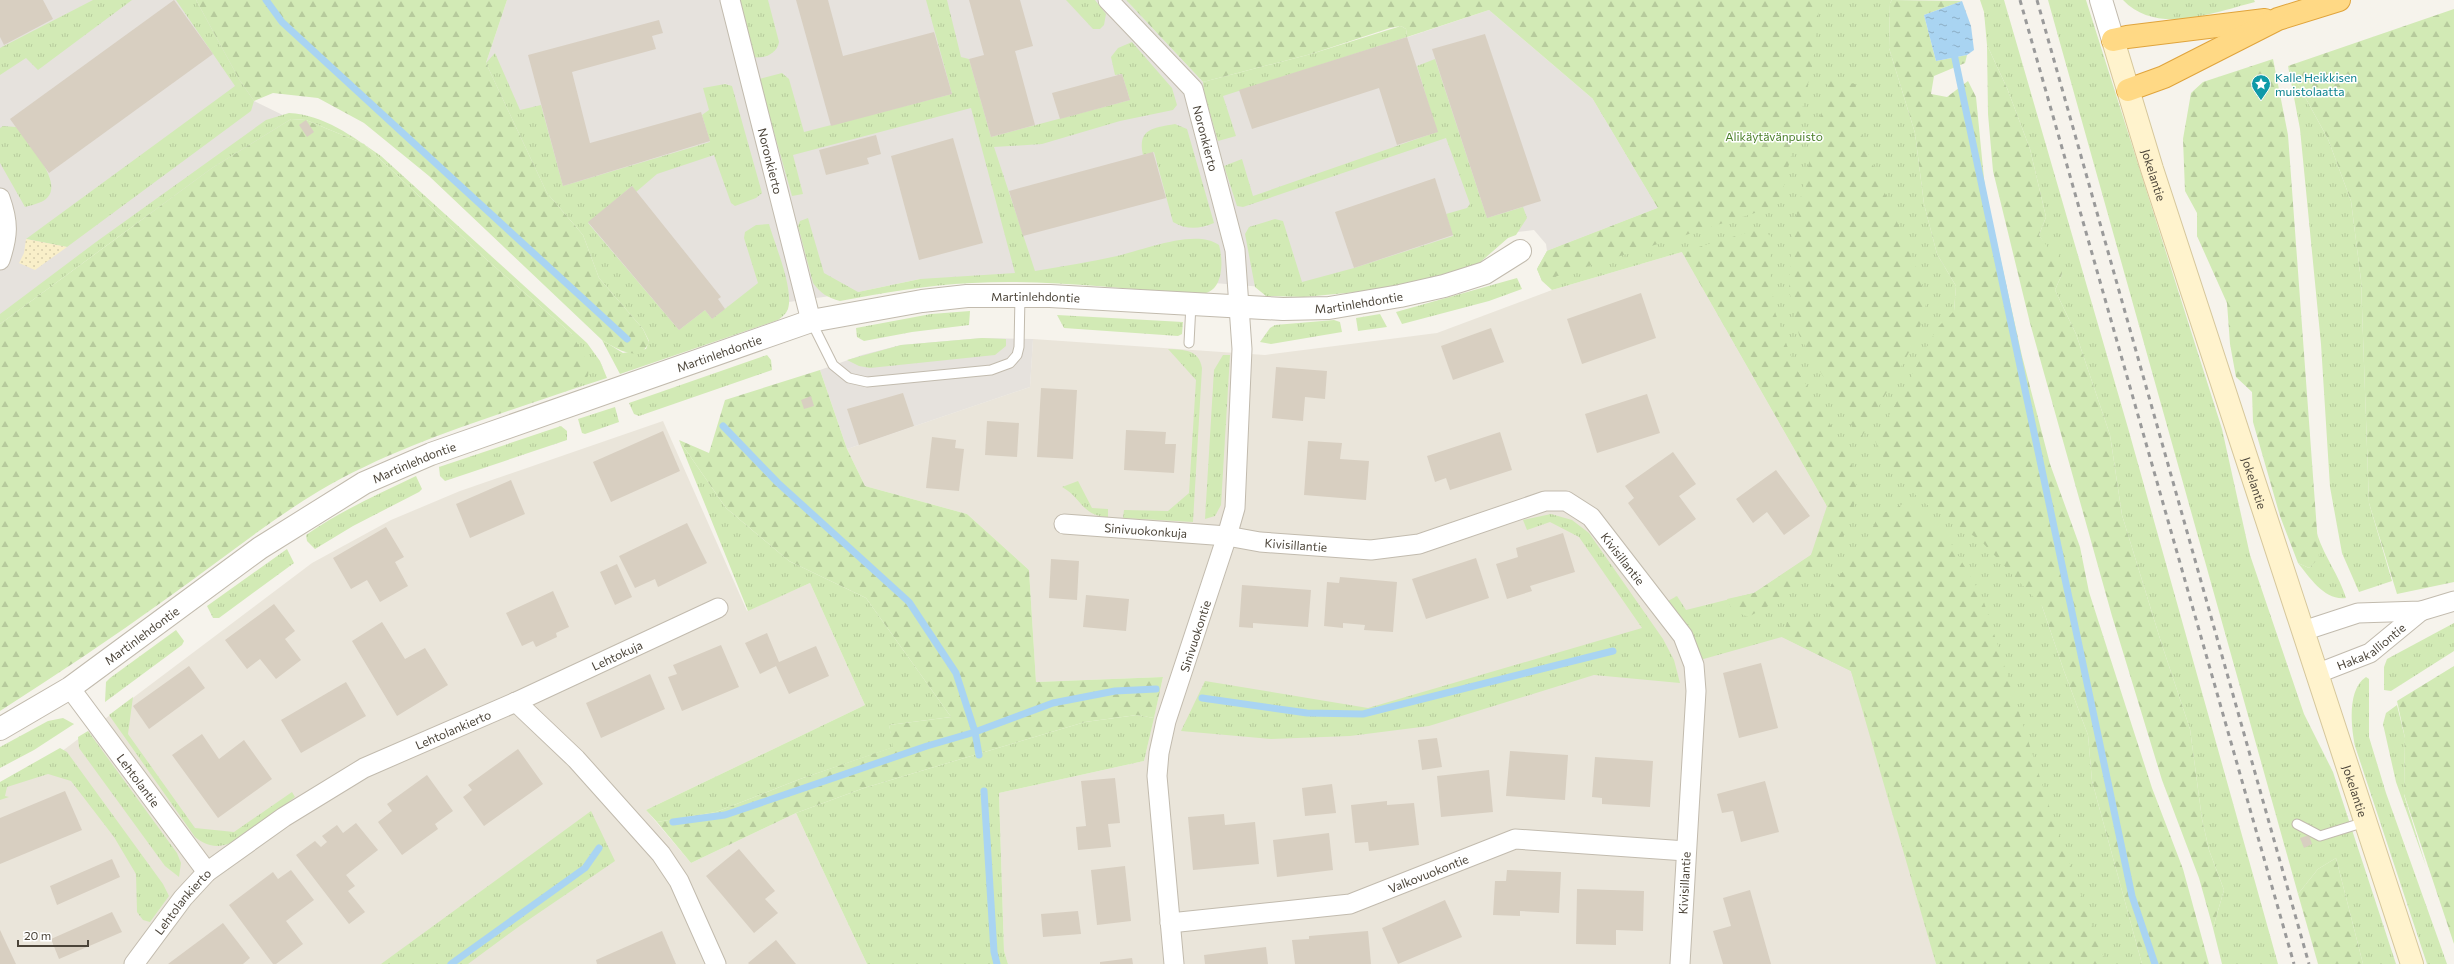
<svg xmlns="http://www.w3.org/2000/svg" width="2454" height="964" viewBox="0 0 2454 964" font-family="Commissioner,sans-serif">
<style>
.residential{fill:#eae5da}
.industrial{fill:#e6e2dd}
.grass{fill:url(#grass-tufts)}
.forest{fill:url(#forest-firs)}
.sand{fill:url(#sand-dots)}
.water{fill:url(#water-ripples)}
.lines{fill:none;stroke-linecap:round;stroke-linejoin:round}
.stream{stroke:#a9d4f2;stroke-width:7}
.building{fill:#d8cfc1}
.service-casing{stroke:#c2bbae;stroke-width:11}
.minor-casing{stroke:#c2bbae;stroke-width:21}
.tertiary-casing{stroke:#c2bbae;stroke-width:24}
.secondary-casing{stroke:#d6c79b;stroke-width:24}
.trunk-casing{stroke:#e0a43c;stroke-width:24}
.service{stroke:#fff;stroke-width:9}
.minor{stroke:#fff;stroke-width:19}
.tertiary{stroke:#fff;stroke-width:22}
.secondary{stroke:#fff3cd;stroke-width:22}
.trunk{stroke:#ffd985;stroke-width:22}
.rail{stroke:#9a9a9a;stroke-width:3;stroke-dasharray:5 5;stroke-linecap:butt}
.labels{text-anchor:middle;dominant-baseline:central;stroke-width:3;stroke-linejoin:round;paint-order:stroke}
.culture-label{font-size:12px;fill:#0d838f;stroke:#fff;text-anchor:start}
.park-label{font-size:12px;fill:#4a7f2a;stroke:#fff}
.street-label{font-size:12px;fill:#4b4439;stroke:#fff}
</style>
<defs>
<pattern id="grass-tufts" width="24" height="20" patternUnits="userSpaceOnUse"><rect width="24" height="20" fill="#d2eab5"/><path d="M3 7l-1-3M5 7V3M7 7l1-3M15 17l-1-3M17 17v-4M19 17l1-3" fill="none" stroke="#b6ca9c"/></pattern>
<pattern id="forest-firs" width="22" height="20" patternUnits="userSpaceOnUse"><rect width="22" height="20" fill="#d2eab5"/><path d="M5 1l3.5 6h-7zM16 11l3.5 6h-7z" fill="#b6ca9c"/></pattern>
<pattern id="sand-dots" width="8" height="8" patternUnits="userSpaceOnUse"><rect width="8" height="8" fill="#f9efc9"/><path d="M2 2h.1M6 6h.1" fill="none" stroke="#d7cead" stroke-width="1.8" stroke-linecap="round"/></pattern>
<pattern id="water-ripples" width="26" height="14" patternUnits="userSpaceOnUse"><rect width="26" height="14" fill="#a9d4f2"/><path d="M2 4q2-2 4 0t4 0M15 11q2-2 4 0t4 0" fill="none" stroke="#8caec5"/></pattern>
</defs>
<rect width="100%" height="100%" fill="#f6f3ec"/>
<g class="residential">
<path d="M1682,252L1827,506L1936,964H1008L1004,951L999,793L1144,761L1163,677L1036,682L1029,570L967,514L865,486L847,449L1030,387L1033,339L1265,355L1437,333L1552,290Z"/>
<path d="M663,421L747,611L810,583L865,705L646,810L691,863L796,813L867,964H0V784L57,755L312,563L391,520L460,491Z"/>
</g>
<g class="industrial">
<path d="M0,0H196L254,101L291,119L119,235L0,324Z"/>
<path d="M507,0H1126L1203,82L1408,37L1489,10L1593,99L1658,208L1547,251L1546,244L1534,230L1500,234L1287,289L1202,282L920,279L858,292L775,304L678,342L547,193L486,63Z"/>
<path d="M982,338L1033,339L1030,387L847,449L820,370L862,355L901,345Z"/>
</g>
<g class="grass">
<path d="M93,0H132L38,70L26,58L0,75V48Z"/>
<path d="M176,0H196L239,79L254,101L251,111L67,247L26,239L235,86Z"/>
<path d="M737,0H768L779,42C777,54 764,59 753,57Z"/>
<path d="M926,0H947L961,57L969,59L991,137L1130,100L1122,74L1115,75L1111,57L1118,48L1132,42L1172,88L1177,105L1173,110L1120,121L1042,144L994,147L1035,271C1063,266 1090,262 1117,256C1143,250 1196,228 1219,245C1223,259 1224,288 1206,293C1200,295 1190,293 1184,293C1114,288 1042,279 972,283C927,285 884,293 840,301C828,298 820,293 813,283L798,226L800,221L808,218L824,273L858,292L920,279L1015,273L971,108L793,155L803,194L792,196L759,79L782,73L789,79L804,132L952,94Z"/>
<path d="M1066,0H1095L1106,14L1104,25L1100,29H1093Z"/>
<path d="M1589,0H1892L1890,3L1889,48L1915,133L1924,204L1937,254L1956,286L1954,311L2042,606L2064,671L2088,735L2092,781L2142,964H1936L1851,671L1782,637L1700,660L1666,602L1677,596L1686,610L1754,593L1811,555L1834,511L1827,506L1682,252L1552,290L1542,281L1537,269L1547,251L1658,208L1593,99Z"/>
<path d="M1980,0H2004L2128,428L2278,964H2222L2213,928L2224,890L2209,850L2202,819L2190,729L2161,642L2122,515L2110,435L2076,334L2055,290L2062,274L2039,235L2046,217L2030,149L2007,88L1987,45L1984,12Z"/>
<path d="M2048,0H2086L2222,429L2250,555L2304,714L2333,772L2396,964H2363L2336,858L2318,869L2298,894Z"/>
<path d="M2123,0H2254L2255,2C2215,12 2157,36 2123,0Z"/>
<path d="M1401,26L1406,29L1407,37L1223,96L1236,136L1218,141L1204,93L1203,82L1311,54Z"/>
<path d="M495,53L520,110L541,105L563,186L710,142L702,115L709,110L703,88L725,84L732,86L762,193L756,198L735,206L731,203L714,155L657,174L636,192L632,186L588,223L679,330L705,310L712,319L758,283L744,238L745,232L756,225L769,224C775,245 794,289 788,309C786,314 782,317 778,320L620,374L602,340L623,353L646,349L649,341L643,329L599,278L583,235L547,193L486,63Z"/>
<path d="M1435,59L1487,218L1523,207L1527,218L1516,235L1508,238L1477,265L1433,277L1378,290L1304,297L1266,296L1255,287L1245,234L1249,227L1275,219L1283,221L1302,282L1354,268L1453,236L1446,214L1467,208L1470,204L1446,138L1243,207L1237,206L1224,166L1242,159L1253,196L1437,132L1417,66Z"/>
<path d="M2288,66L2328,139L2351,201L2361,280L2369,503L2392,581L2359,592L2342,553L2330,487L2321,344L2300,129Z"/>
<path d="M289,113C324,115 352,136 381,156L587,343L600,361L607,378L576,388L587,376L572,334L487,260L364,144L306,120L291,119L212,168L0,324V314L96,242L266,120Z"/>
<path d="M1175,124L1187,129L1214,223C1200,229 1186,230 1173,222L1154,152L1143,155C1137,128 1154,128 1175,124Z"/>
<path d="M3,126L16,127C26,140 66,184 46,199C41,203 32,205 25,207L0,163V128Z"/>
<path d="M1517,278L1522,289L1489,301L1402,324L1396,312Z"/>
<path d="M970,311L969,325L912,332L864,341L857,337L856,328L931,314Z"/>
<path d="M1380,314L1387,327L1358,331L1356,318Z"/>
<path d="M1057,315L1183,322L1182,334L1178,336L1064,328Z"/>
<path d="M1334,320L1340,322L1342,332L1271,344L1260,342L1270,328L1275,325Z"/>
<path d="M982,338L1006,339V346L995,355L870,368L859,366L847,360L901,345Z"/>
<path d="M1168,349C1184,350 1199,349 1202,368L1193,522L1123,518L1124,510L1168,511L1189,493L1196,380Z"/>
<path d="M767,355L771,360L772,370L639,416L634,414L629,403Z"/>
<path d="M1223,355H1230L1221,505L1215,516L1205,519L1214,370Z"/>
<path d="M615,407L619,422L585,434L582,433L578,419Z"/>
<path d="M561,426L567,431V440L445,481L440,476L439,467Z"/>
<path d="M679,440L726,508L789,561L866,598L951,717L889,725L894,747L800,779L716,812L657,822L646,810L865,705L810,583L748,611Z"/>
<path d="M416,476L422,489L419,492L353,526L315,549L307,541L306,535C340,511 379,494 416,476Z"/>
<path d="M1078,481L1092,508L1108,509V517C1082,516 1082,498 1062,487Z"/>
<path d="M1551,514L1572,520L1589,533L1663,639L1674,660L1680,683L1594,675L1429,726L1350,736L1271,739L1181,731L1205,681L1368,708L1642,628L1579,537L1550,522L1527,530L1523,520Z"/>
<path d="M2317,534C2325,558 2339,575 2346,598C2325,601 2310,578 2298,563L2309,568L2318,558Z"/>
<path d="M287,549L294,563L219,618H213L207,606Z"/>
<path d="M2454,623V651L2391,691L2384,690V667L2387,659Z"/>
<path d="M176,630L184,641L182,645L105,702L106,682L110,678Z"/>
<path d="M2366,677L2369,679V737L2386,793L2447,964H2427L2355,746C2351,727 2347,689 2366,677Z"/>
<path d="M133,697L128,734L195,828L234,832L292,792L295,797C279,809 241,842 224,845C213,848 204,844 195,837L109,715Z"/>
<path d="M2397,705L2405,738L2404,795L2426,866L2396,782L2383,724L2386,713Z"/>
<path d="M1137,715L1154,718L1144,761L999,793L1004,951L1008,964H867L796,813L864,788L1085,722Z"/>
<path d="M63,718L74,724L34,750L0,768V747L48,721Z"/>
<path d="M88,731L177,853L181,863L179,877L165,866L79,748L78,737Z"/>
<path d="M60,748L67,752L163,884L169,896L150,922L143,920L137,912L136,874L114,837L71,781L48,774L7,787L5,796L9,797L0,800V782Z"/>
<path d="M591,811L615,861L521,925L468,964H381Z"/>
</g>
<g class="forest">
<path d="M196,0H507L486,63L547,193L583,235L599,278L643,329L649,342C640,364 617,349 602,340L429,176L364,123L318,98L273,93L254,101L239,79Z"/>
<path d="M1126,0H1820L1813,63L1781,198L1764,210L1542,281L1537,269L1547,251L1658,208L1593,99L1489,10L1407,37L1406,29L1401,26L1390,28L1311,54L1203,82Z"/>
<path d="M1892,0L1962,1L1924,15L1936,61L1967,55L1965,63L1934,76L1931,94L1947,97L1968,81L1976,97L1985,189L2022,356L2050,464L2080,547L2089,592L2152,788L2183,869L2209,964H2142L2092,781L2088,735L2064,671L2042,606L1981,541L1920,500L1886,462L1875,441L1938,327L1954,311L1956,286L1937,254L1924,204L1915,133L1889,48L1890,3Z"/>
<path d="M2454,9V582L2397,594L2369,503L2361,280L2351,201L2328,139L2288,66Z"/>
<path d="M1987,45L2007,88L2030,149L2046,217L2039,235L2048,248L2059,252L2062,274L2055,290L2076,334L2110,435L2122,515L2161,642L2190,729L2202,819L2209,850L2224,890L2213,928L2199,878L2162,780L2112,616L2030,323L1993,171L1988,114Z"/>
<path d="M2273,59L2288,135L2319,558L2309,568L2298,563L2280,516L2253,422L2252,392L2236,377L2230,344L2227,303L2197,236V213L2185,191L2183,139L2191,93L2203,82Z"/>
<path d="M1829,80L1855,84L1862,139L1917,269L1927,300L1917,338L1860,440L1799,335L1789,290L1792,233Z"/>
<path d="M291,119L306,120L364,144L487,260L572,334L589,365L588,376L576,388C489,418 399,444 319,491C266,523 217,563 166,599C112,638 56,675 0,711V324L212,168Z"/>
<path d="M1759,229L1771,236L1770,271L1775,312L1794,365L1850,457L1856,483L1854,506L1845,534L1817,568L1787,596L1748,617L1732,610L1727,599L1754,593L1811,555L1827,506L1682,252Z"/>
<path d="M820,370L847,449L865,486L967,514L1029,570L1036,682L1163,677L1154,718L1137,715L1085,722L864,788L796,813L691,863L657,822L716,812L800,779L893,747L889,725L951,717L866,598L789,561L726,508L679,440L709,453L725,400Z"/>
<path d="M1908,502L1949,540L1982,596L2049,806L2106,964H1937L1873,739L1851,671L1782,637L1787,622L1828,617L1832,608L1824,598L1832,584L1859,553L1879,515Z"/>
<path d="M2454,666V944L2404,794L2405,738L2397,701Z"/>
<path d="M2336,858L2363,964H2318L2298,894L2318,869Z"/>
</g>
<path class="sand" d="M26,239L67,247L35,270L19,263L24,253Z"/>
<path class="water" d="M1962,1L1971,26L1974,50L1967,55L1936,61L1924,15Z"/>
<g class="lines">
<g class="stream">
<path d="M266,0L282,22L627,339"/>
<path d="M1953,49L2132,896L2155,964"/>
<path d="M723,426L778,483L909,602L956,673L975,732L979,755"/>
<path d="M1202,698L1307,713L1363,714L1613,651"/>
<path d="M984,791L994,952L997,964"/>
<path d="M673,822L725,815L927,746L975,732L1053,703L1115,691L1156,689"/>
<path d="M451,964L585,868L599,848"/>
</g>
</g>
<g class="building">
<path d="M0,0H43L53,19L4,45L0,37Z"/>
<path d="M174,0L213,54L49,173L10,119Z"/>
<path d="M796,0H828L843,56L934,32L952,94L831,126Z"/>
<path d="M969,0H1020L1033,46L1015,51L1035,125L991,137L969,59L984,55Z"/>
<path d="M659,20L663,33L652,36L656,49L572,72L590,143L701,112L710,141L563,186L528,55Z"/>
<path d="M1485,34L1541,201L1487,218L1432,49Z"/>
<path d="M1407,37L1438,132L1397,145L1379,88L1252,129L1239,90Z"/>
<path d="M1122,74L1130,100L1060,119L1052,93Z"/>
<path d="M306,120L314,132L307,137L299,125Z"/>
<path d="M876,135L881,154L867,158L869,164L826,175L819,150Z"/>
<path d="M953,138L983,243L919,260L891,156Z"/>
<path d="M1153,152L1166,198L1023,236L1009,191Z"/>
<path d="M1435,178L1453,235L1354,268L1335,212Z"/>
<path d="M632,186L721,297L718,299L725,309L712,319L705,310L679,330L588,222Z"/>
<path d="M1641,293L1656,338L1582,364L1567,319Z"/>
<path d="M1491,328L1504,362L1453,380L1441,346Z"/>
<path d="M1276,367L1327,371L1325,399L1305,397L1303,421L1272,418Z"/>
<path d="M1041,388L1077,390L1073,459L1037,457Z"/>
<path d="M903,393L914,426L859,445L847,409Z"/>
<path d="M1647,394L1660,433L1597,453L1585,414Z"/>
<path d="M811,396L814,406L804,409L801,400Z"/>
<path d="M987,421L1019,423L1017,457L985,455Z"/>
<path d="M1126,430L1166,432L1165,444H1176L1174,473L1124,470Z"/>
<path d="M663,431L680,471L611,502L593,462Z"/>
<path d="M1500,432L1512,470L1450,490L1446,478L1435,482L1427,456Z"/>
<path d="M932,437L956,440L955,448L964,449L959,491L926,488Z"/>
<path d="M1308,441L1342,443L1340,459L1369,461L1366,500L1304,495Z"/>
<path d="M1673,452L1696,484L1679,496L1696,519L1659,546L1628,503L1634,498L1625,486Z"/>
<path d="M1776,470L1810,516L1784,535L1767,512L1753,523L1736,499Z"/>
<path d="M511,480L525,514L470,538L456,504Z"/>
<path d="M687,523L707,563L658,587L655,579L635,588L619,556Z"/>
<path d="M386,527L404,557L395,562L408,586L380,602L367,580L351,589L333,558Z"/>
<path d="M1563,533L1575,572L1530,586L1532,591L1507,599L1496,564L1518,557L1516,548Z"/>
<path d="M1476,558L1489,598L1426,619L1412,579Z"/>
<path d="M1051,559L1079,561L1077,600L1049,598Z"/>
<path d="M617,564L632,597L615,605L600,572Z"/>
<path d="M1340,577L1397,582L1393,632L1364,630L1365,625L1343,623V628L1324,626L1327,582L1339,583Z"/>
<path d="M1242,585L1311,590L1308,627L1253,623V628L1239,627Z"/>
<path d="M553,591L569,627L556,633L557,637L536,647L533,641L522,646L506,613Z"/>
<path d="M1086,595L1129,599L1126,631L1083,627Z"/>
<path d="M274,604L295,631L285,639L301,660L276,679L260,659L247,669L225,640Z"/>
<path d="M382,622L405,659L425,648L448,685L397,716L352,641Z"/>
<path d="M767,633L779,662L816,646L829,676L789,694L776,666L760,674L745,643Z"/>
<path d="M721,645L739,687L682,711L668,677L677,674L673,665Z"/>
<path d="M1761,663L1778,728L1739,738L1723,673Z"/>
<path d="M189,666L205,688L149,729L133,706Z"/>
<path d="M650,674L665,709L601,738L586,703Z"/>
<path d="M346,682L366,716L301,753L281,720Z"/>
<path d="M202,734L219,759L244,740L272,779L218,818L172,755Z"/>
<path d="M1437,738L1442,767L1422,770L1418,740Z"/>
<path d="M518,749L543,784L484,826L463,797L472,790L468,785Z"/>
<path d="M1510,751L1568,755L1565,800L1506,796Z"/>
<path d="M1595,757L1653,761L1650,807L1602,804V798L1592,797Z"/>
<path d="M1489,770L1493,812L1441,817L1437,776Z"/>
<path d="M427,775L453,811L435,824L438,829L402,855L378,822L392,811L387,804Z"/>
<path d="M1115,778L1120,823L1108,824L1111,847L1078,850L1076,827L1086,826L1081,781Z"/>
<path d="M1765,781L1779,832L1741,842L1733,811L1722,813L1717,794Z"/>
<path d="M1332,784L1336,813L1305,816L1302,788Z"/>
<path d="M65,791L82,830L0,864V818Z"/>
<path d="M1387,801V805L1414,803L1419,845L1369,851L1368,842L1355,843L1351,805Z"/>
<path d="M1224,814L1225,825L1255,822L1259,864L1193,870L1188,817Z"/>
<path d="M356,823L378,850L346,875L355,886L348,891L365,912L349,924L296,855L315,841L321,847L327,842L322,836L337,825L343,833Z"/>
<path d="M1329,833L1333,870L1277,877L1273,840Z"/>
<path d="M2309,835L2312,844L2304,848L2300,838Z"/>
<path d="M739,849L775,891L765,899L778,913L754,933L706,876Z"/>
<path d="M112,859L120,877L57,905L50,886Z"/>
<path d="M1125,866L1131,921L1097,925L1091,870Z"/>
<path d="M291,870L314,900L286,921L303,944L276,964H273L229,905L273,872L278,879Z"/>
<path d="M1507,870L1561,872L1559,913L1520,911V916L1493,915L1495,881H1506Z"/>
<path d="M1577,889L1644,891L1643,931L1616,930V945L1576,944Z"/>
<path d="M1750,890L1771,964H1723L1713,931L1731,926L1723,898Z"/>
<path d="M1445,900L1462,937L1398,964L1382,928Z"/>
<path d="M1078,911L1081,934L1043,937L1041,914Z"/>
<path d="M112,912L122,932L59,959L51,939Z"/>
<path d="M223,923L250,958L243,964H168Z"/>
<path d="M0,930L16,964H0Z"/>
<path d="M662,931L676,964H597L596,960Z"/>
<path d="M1368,931L1371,964H1295L1292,940L1309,939V936Z"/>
<path d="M776,940L796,964H749L748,963Z"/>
<path d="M1266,947L1268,964H1205L1204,955Z"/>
<path d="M1132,958L1133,964H1100V962Z"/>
</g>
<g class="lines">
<g class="service-casing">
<g id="service">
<path d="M811,321L833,365L849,378L867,382L991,370L1010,363L1017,355L1019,347L1020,296"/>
<path d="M1189,343L1191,304"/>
<path d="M2297,824L2320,836L2365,822"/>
</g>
</g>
<g class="minor-casing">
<g id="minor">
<path id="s1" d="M730,0L811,321"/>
<path id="s2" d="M1108,0L1193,89L1235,250L1242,349L1235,508L1227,536L1166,721L1159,753L1157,776L1174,964"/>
<path d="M0,198C9,223 8,236 0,260"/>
<path id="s3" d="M1064,524L1227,536L1260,542L1371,550L1419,544L1545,501H1566L1591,517L1683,636L1694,665L1696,691L1680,964"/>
<path d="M2303,631L2358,613L2421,611L2454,601"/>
<path id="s4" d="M2316,674L2370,653L2421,611"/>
<path id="s5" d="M70,688L207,872"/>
<path d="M516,702L576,759L661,854L679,881L716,964"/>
<path id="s6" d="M1170,923L1350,904L1515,839L1686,851"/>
<path id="s7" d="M134,964L183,898L207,872L284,817L364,768L516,702L718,608"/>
</g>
</g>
<g class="tertiary-casing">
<g id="tertiary">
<path d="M2101,0L2113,40"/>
<path id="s8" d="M0,729L70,688L260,548L364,483L431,454L811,321L922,301L967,296H1050L1283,309L1329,308L1400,296L1444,286L1485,273L1520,251"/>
</g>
</g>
<g class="secondary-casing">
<g id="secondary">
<path id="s9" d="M2113,40L2152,169L2412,964"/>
</g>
</g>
<g class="trunk-casing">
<g id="trunk">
<path d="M2113,40L2127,37L2265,20"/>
<path d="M2128,90L2164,77L2278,19L2339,0"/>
</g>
</g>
<use href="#service" class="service"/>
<use href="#minor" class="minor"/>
<use href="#tertiary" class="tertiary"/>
<use href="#secondary" class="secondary"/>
<use href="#trunk" class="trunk"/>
<g class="rail">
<path d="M2020,0L2294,964"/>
<path d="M2037,0L2309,964"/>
</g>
</g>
<defs>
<g id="sight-pin" transform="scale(1)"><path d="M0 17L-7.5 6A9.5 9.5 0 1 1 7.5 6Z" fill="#0f9aa8" stroke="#fff"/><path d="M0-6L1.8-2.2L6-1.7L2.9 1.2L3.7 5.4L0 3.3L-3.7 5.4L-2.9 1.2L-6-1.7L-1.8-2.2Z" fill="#fff"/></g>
</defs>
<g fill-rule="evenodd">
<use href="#sight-pin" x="2261" y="84"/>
</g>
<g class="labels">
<g class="culture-label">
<text x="2275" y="77">Kalle Heikkisen<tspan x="2275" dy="14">muistolaatta</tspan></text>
</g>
<g class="park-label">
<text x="1774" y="136">Alikäytävänpuisto</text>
</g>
<g class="street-label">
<text stroke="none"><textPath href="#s2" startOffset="174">Noronkierto</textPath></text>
<text stroke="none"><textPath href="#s1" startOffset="166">Noronkierto</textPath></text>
<text stroke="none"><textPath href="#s9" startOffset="141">Jokelantie</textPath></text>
<text stroke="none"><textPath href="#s8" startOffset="1142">Martinlehdontie</textPath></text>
<text stroke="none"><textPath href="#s8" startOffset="1466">Martinlehdontie</textPath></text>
<text stroke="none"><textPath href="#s8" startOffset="818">Martinlehdontie</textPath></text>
<text stroke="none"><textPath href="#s8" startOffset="494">Martinlehdontie</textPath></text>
<text stroke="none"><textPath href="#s9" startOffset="465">Jokelantie</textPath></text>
<text stroke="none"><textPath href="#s3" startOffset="82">Sinivuokonkuja</textPath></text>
<text stroke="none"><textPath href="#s3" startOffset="233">Kivisillantie</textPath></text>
<text stroke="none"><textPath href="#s3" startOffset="593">Kivisillantie</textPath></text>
<text stroke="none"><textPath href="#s8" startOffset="170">Martinlehdontie</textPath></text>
<text transform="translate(1195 636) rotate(-72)">Sinivuokontie</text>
<text stroke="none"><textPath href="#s4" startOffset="62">Hakakalliontie</textPath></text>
<text stroke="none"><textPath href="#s7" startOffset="583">Lehtokuja</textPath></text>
<text stroke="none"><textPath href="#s7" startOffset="403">Lehtolankierto</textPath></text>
<text stroke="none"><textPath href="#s5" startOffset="115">Lehtolantie</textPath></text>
<text stroke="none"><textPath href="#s9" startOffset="789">Jokelantie</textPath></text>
<text stroke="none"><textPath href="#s6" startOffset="265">Valkovuokontie</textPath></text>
<text transform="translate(1684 883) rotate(-87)">Kivisillantie</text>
<text stroke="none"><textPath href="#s7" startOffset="79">Lehtolankierto</textPath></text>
</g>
</g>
<path d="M18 940v6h70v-6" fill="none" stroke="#4b4439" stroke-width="2"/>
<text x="24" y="940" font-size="12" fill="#4b4439" stroke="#ffffff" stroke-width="3" paint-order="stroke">20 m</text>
</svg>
